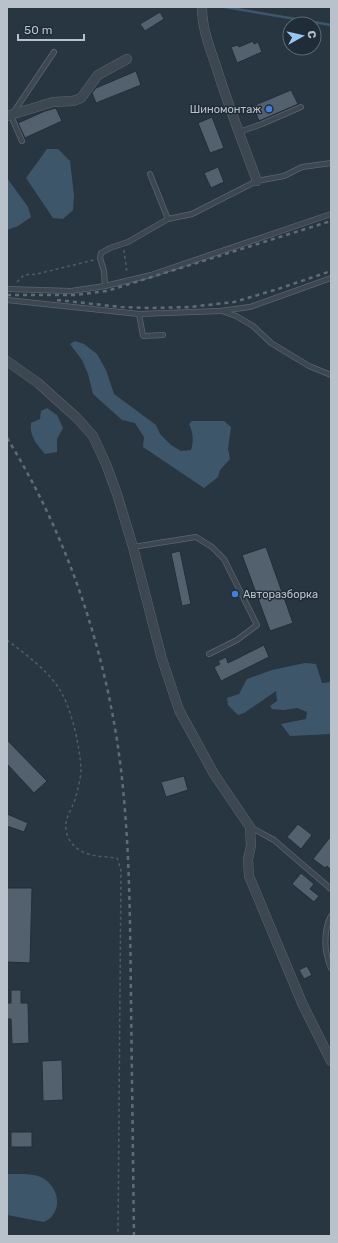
<svg xmlns="http://www.w3.org/2000/svg" width="338" height="1243" viewBox="0 0 338 1243" font-family="Rubik,sans-serif">
<style>
.water{fill:#3e5669}
.lines{fill:none;stroke-linecap:round;stroke-linejoin:round}
.stream{stroke:#3e5669;stroke-width:2.5}
.building{fill:#53616e;stroke:#222e38}
.lane-casing{stroke:#5a656e;stroke-width:6}
.street-casing{stroke:#5a656e;stroke-width:10}
.path{stroke:#4a6060;stroke-width:1.5;stroke-dasharray:3 3;stroke-linecap:butt}
.lane{stroke:#3c4751;stroke-width:4.5}
.street{stroke:#3c4751;stroke-width:9}
.rail{stroke:#5e6c78;stroke-width:2.5;stroke-dasharray:4 4;stroke-linecap:butt}
.shop-dot{fill:#3f7fe0;stroke:#202c37;stroke-width:1.5}
.labels{text-anchor:middle;dominant-baseline:central;stroke-width:3;stroke-linejoin:round;paint-order:stroke}
.poi-label{font-size:11px;fill:#b9c2cb;stroke:#202c37;text-anchor:end}
</style>
<rect width="100%" height="100%" fill="#283641"/>
<g class="water">
<path d="M47,149H58L70,161L74,195L73,210L63,219L53,218L26,178Z"/>
<path d="M7,178L28,207L31,217L18,226L7,230Z"/>
<path d="M75,341L84,344L97,354L106,370L114,394L156,425L160,434L171,445L181,451L191,450C194,441 193,432 189,424L192,421H224L231,427L228,449L230,459L220,470L218,477L204,488L143,447L144,437L135,423L122,420L93,394L88,374L82,360L70,344Z"/>
<path d="M47,408L57,415L63,428L57,439V452L45,454C37,445 29,435 31,423L40,419L41,411Z"/>
<path d="M305,663L316,664L322,683L331,682V734L290,736L281,724L306,719L307,712L297,708L284,710L272,709L270,706L277,701L276,691L244,713L238,715L228,705L227,698L239,694L247,679L272,670Z"/>
<path d="M7,1174C18,1174 31,1173 41,1177C55,1184 63,1203 52,1216C50,1219 47,1220 44,1222L7,1215Z"/>
</g>
<g class="lines">
<path class="stream" d="M225,7L331,25"/>
</g>
<g class="building">
<path d="M160,12L164,19L145,31L140,24Z"/>
<path d="M253,41L254,44L258,42L262,52L237,63L231,47L238,45L239,47Z"/>
<path d="M136,71L141,85L96,103L92,93L96,88Z"/>
<path d="M291,90L298,104L259,121L253,106Z"/>
<path d="M56,108L62,121L25,138L18,123L45,111Z"/>
<path d="M212,117L224,148L210,153L198,123Z"/>
<path d="M218,167L224,182L211,188L204,173Z"/>
<path d="M266,547L293,623L270,631L242,555Z"/>
<path d="M180,551L191,604L182,606L171,553Z"/>
<path d="M264,645L269,657L221,681L214,667L220,664L218,661L226,657L228,663Z"/>
<path d="M7,740L47,781L34,793L7,764Z"/>
<path d="M184,776L188,790L166,797L161,782Z"/>
<path d="M7,814L28,823L24,832L7,826Z"/>
<path d="M298,824L312,835L301,849L287,837Z"/>
<path d="M331,836V870L327,866L325,868L313,859Z"/>
<path d="M301,873L314,884L310,889L319,896L314,902L292,884Z"/>
<path d="M7,888H32L30,963L7,962Z"/>
<path d="M307,966L312,975L304,979L299,970Z"/>
<path d="M11,990H21V1003H28L29,1043L12,1044L11,1019H7V1003H11Z"/>
<path d="M62,1060L63,1100L43,1101L42,1061Z"/>
<rect x="11" y="1132" width="21" height="15"/>
</g>
<g class="lines">
<g class="lane-casing">
<g id="lane">
<path d="M239,132L262,124L301,107"/>
<path d="M22,141L11,116L54,52"/>
<path d="M150,174L168,219"/>
<path d="M105,286L104,271L100,258L101,253L110,248L128,242L168,219L192,214L257,181L284,176L302,167L331,163"/>
<path d="M7,289L71,291L105,286L151,275L331,214"/>
<path d="M7,300L139,314L220,311L250,307L331,278"/>
<path d="M222,311L236,316L253,326L271,343L309,366L331,375"/>
<path d="M139,314L143,336L163,335"/>
<path d="M133,547L196,537L212,547L224,559L257,625L237,640L209,654"/>
<path d="M250,827L274,840L331,889"/>
<path d="M331,916C323,931 324,953 331,968"/>
</g>
</g>
<g class="street-casing">
<g id="street">
<path d="M202,7C202,28 209,46 216,66C228,105 243,143 257,181"/>
<path d="M7,116L53,102L73,101L81,98L98,75L127,59"/>
<path d="M7,361L38,383L77,418L93,436L106,464L117,494L133,547L162,659L179,710L214,774L250,827L251,846L248,859L249,876L302,1003L331,1061"/>
</g>
</g>
<g class="path">
<path d="M124,250L127,274"/>
<path d="M17,282L24,275L37,274L94,260"/>
<path d="M7,640C25,654 45,668 58,687C71,705 80,747 81,769C81,777 78,788 76,796C72,812 60,821 69,839C79,857 99,856 117,858L121,870L118,1236"/>
</g>
<use href="#lane" class="lane"/>
<use href="#street" class="street"/>
<g class="rail">
<path d="M7,295H76L107,291L331,221"/>
<path d="M57,300L121,307L150,308L190,307L234,302L278,289L331,271"/>
<path d="M7,438C65,531 104,645 119,754C130,836 130,919 131,1001C132,1079 133,1158 134,1236"/>
</g>
</g>
<g class="shop-dot">
<circle cx="269" cy="109" r="4"/>
<circle cx="235" cy="594" r="4"/>
</g>
<g class="labels">
<g class="poi-label">
<text x="261" y="109">Шиномонтаж</text>
<text x="243" y="594" text-anchor="start">Авторазборка</text>
</g>
</g>
<rect width="338" height="1243" fill="none" stroke="#b9c2cb" stroke-width="16"/>
<g transform="translate(302 36) rotate(82)"><circle r="19" fill="#202c37" stroke="#5d6872"/>
<path d="M0-3L7 15L0 10L-7 15Z" fill="#95c6f4"/>
<text y="-6" font-size="11" font-weight="bold" text-anchor="middle" fill="#b9c2cb">С</text>
</g>
<path d="M18 34v6h66v-6" fill="none" stroke="#b9c2cb" stroke-width="2"/>
<text x="24" y="34" font-size="12" fill="#b9c2cb" stroke="#202c37" stroke-width="3" paint-order="stroke">50 m</text>
</svg>
